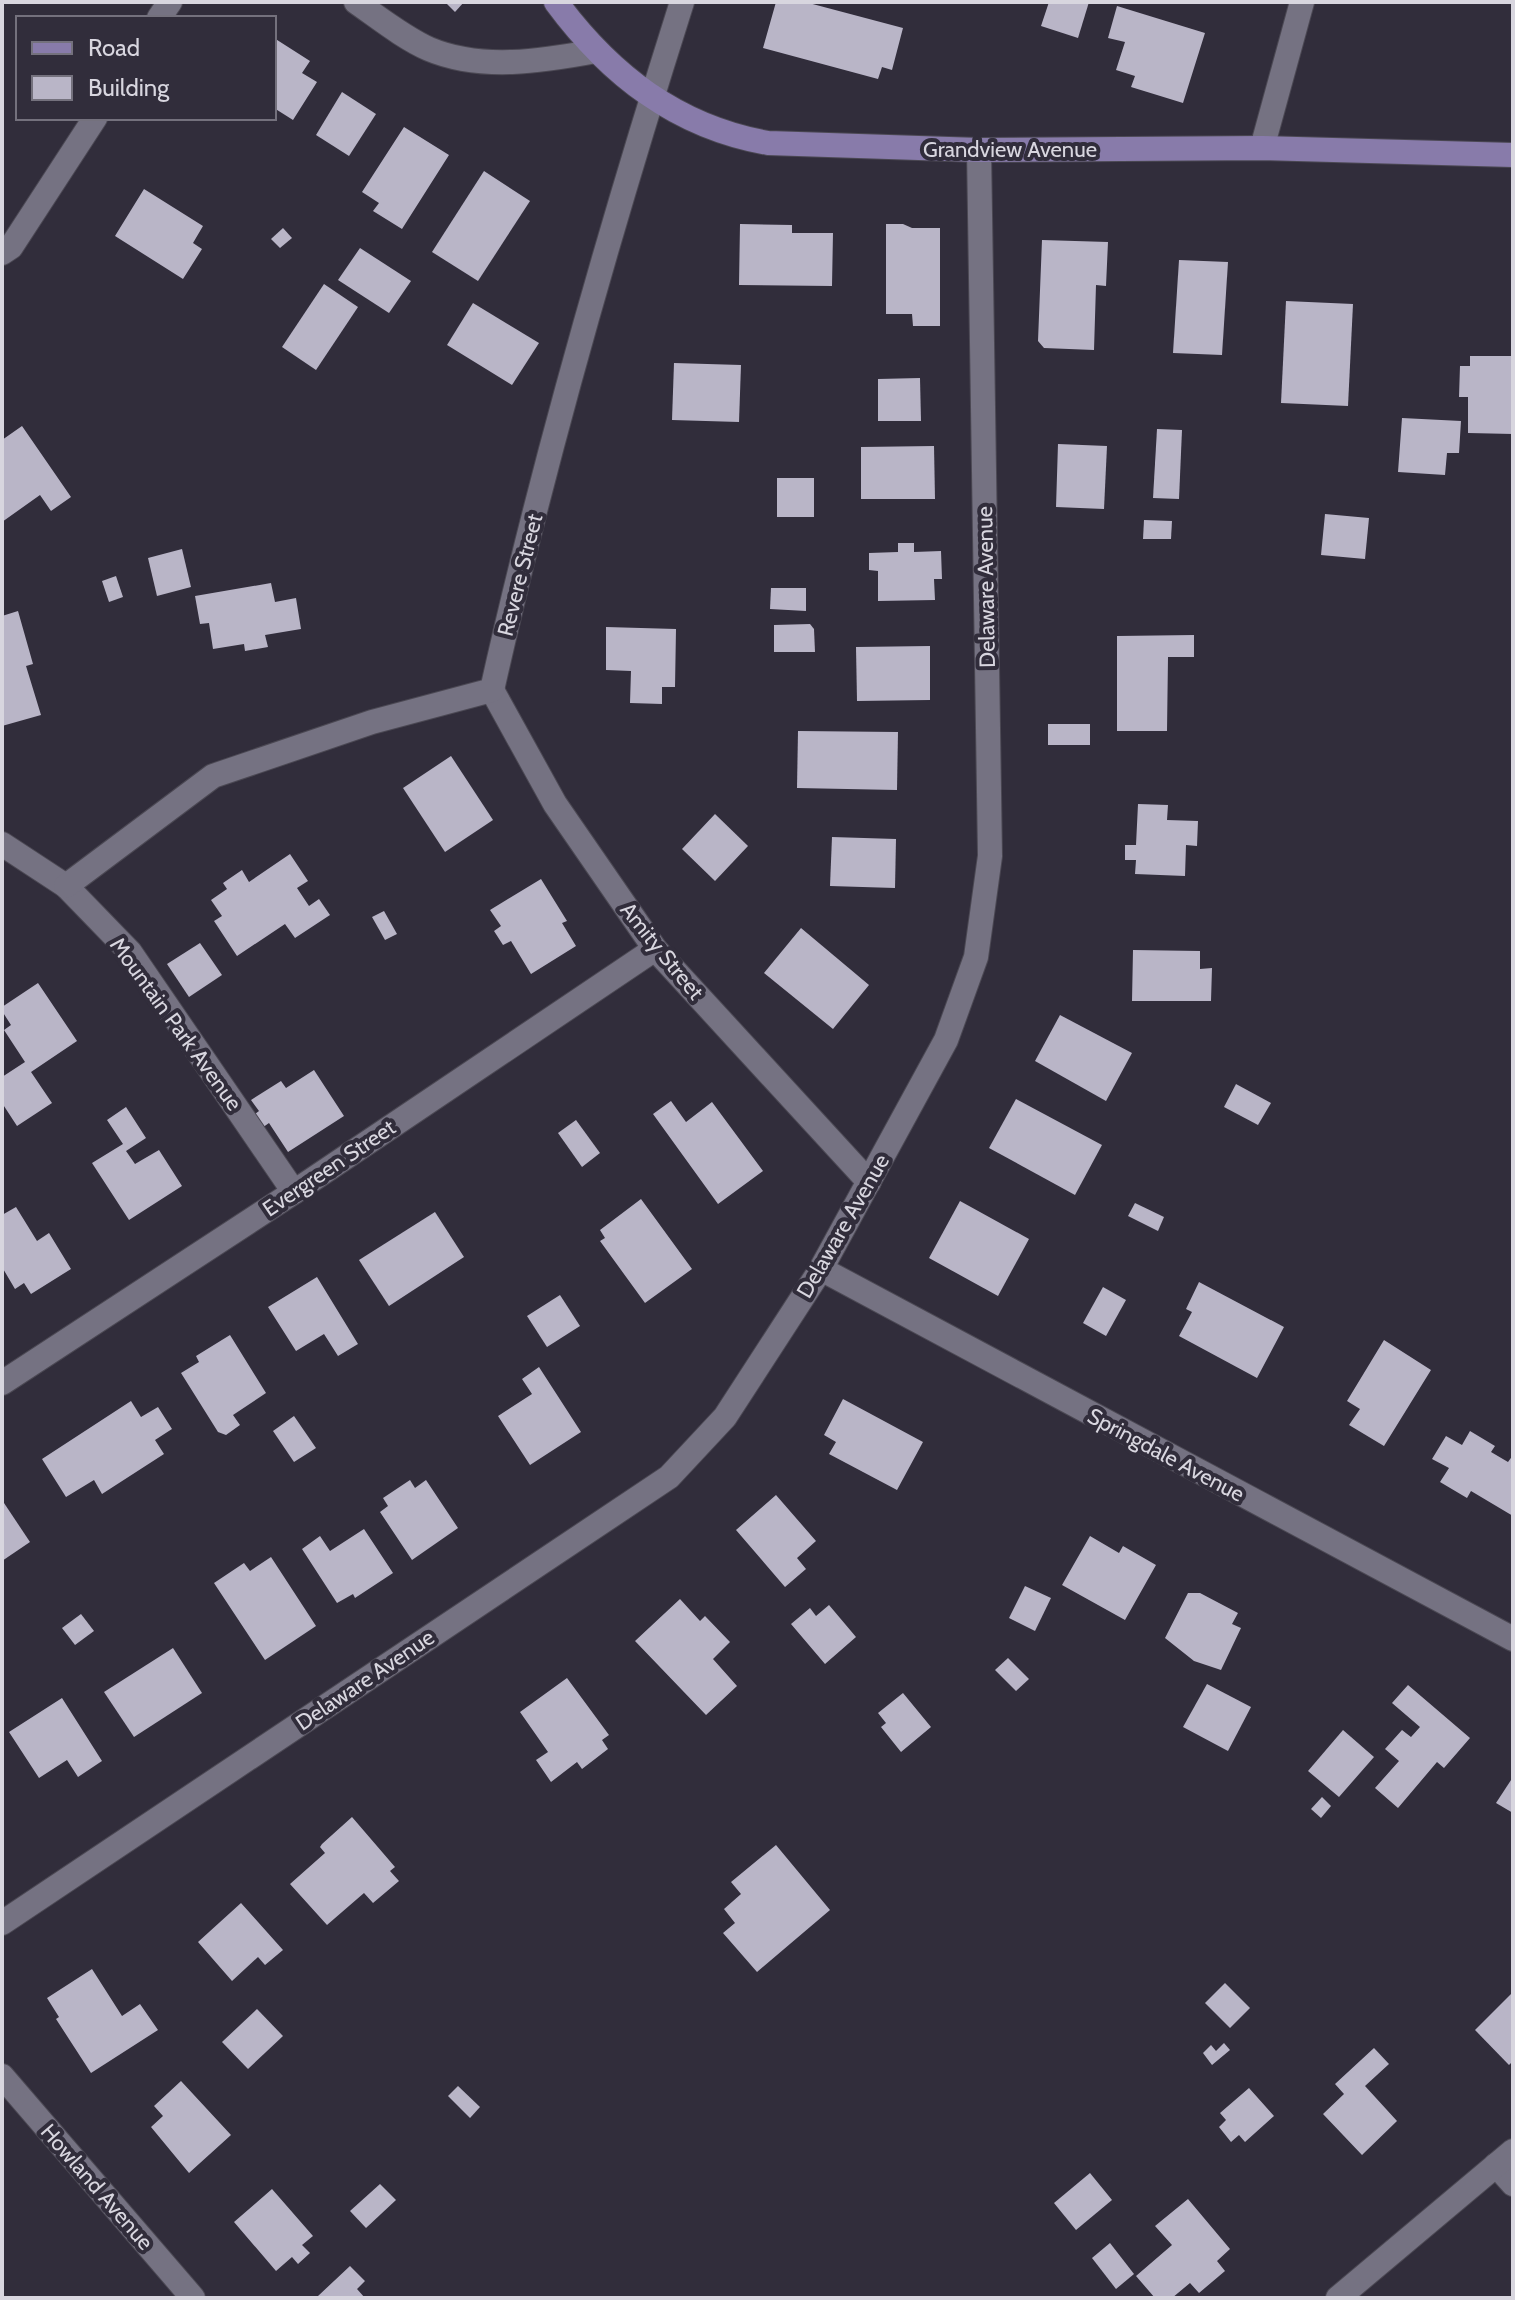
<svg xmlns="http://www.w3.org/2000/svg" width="1515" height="2300" viewBox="0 0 1515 2300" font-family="Cabin,sans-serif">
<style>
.building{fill:#b9b5c7}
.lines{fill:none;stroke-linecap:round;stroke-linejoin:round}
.minor-casing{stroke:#4b4853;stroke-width:26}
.major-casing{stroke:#4b4853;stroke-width:26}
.minor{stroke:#757282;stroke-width:24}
.major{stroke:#887baa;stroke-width:24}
.labels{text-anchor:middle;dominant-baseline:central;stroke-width:8;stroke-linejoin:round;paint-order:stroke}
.street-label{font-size:22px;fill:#d8d6df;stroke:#312d3b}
</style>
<rect width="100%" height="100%" fill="#312d3b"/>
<g class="building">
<path d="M445,2H464L455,12Z"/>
<path d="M776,2H805L903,28L892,70L882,67L878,79L763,48Z"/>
<path d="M1049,2H1089L1078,38L1041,26Z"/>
<path d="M1117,6L1205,33L1183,103L1131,87L1135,76L1116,70L1125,42L1108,38Z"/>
<path d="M274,38L310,61L302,73L317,82L293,120L274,108Z"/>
<path d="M342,92L376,114L349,156L316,135Z"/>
<path d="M404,127L449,155L402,229L373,211L379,203L362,192Z"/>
<path d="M484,171L530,201L478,281L432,252Z"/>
<path d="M144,189L203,226L193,243L202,249L183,279L115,236Z"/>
<path d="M740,224L792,225V233H833L832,286L739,285Z"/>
<path d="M886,224H903L912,228H940V326H913L912,314H886Z"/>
<path d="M283,228L292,238L280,248L271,239Z"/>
<path d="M1042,240L1108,242L1106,286L1096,285L1094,350L1044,348L1038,341Z"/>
<path d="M360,248L411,281L389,313L338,280Z"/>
<path d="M1179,260L1228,262L1222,355L1173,353Z"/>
<path d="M324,284L358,307L316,370L282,347Z"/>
<path d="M1286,301L1353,304L1348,406L1281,403Z"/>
<path d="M473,303L539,343L512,385L447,345Z"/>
<path d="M1470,356H1513V434L1468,433V397H1459L1460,366H1470Z"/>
<path d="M674,363L741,365L739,422L672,420Z"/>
<path d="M920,378L921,421H878V379Z"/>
<path d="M1402,418L1461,421L1459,453H1447L1445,475L1398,472Z"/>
<path d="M22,426L71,497L51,511L40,495L2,522V440Z"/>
<path d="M1157,429L1182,430L1179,499L1153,498Z"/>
<path d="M1058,444L1107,446L1104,509L1056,507Z"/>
<path d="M934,446L935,499H861V447Z"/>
<rect x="777" y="478" width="37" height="39"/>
<path d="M1325,514L1369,518L1365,559L1321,555Z"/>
<path d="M1144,520L1172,521L1171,539H1143Z"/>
<path d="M898,543H914V552L941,551L942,579H934L935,600L878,601V571L869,570V553L898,552Z"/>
<path d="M182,549L191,587L157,596L148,558Z"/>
<path d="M116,576L123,597L109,602L102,581Z"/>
<path d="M271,583L275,602L296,598L301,629L265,635L268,647L245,651L244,644L213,649L209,623L200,624L195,596Z"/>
<path d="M771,588H806V611L770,609Z"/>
<path d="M18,611L33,664L26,666L41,715L2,726V616Z"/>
<path d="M810,624L814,629L815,652H774V625Z"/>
<path d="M606,627L676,629L675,687H662V704L630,703L631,671L606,670Z"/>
<path d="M1194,635V657H1168L1167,731H1117V636Z"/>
<path d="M930,646V700L857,701L856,647Z"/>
<rect x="1048" y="724" width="42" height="21"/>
<path d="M798,731L898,732L897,790L797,788Z"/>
<path d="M451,756L493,820L445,852L403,788Z"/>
<path d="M1138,804L1168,805L1167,820L1198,821L1197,846L1186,845L1185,876L1135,874L1136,860H1125V845H1136Z"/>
<path d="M715,814L748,846L715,881L682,849Z"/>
<path d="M832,837L896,839L895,888L830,886Z"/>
<path d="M290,854L308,881L297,888L309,906L319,899L330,915L295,938L285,924L237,956L214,921L222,916L211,900L227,889L223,883L242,870L249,882Z"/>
<path d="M541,879L567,921L562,923L576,946L531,974L511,941L503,945L494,931L501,926L490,910Z"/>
<path d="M384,911L397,934L385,940L372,917Z"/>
<path d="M801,928L869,985L833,1029L764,973Z"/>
<path d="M200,943L222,975L189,997L167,964Z"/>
<path d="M1133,950L1200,951V969L1212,968L1211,1001H1132Z"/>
<path d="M38,983L77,1041L31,1072L52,1103L17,1126L2,1103V1077L25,1062L4,1030L11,1025L2,1011V1007Z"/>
<path d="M1060,1015L1132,1053L1106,1101L1035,1061Z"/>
<path d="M314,1070L344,1116L288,1152L269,1123L259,1130L251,1117L259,1111L251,1100L281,1081L286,1088Z"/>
<path d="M1236,1084L1271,1103L1258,1125L1224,1107Z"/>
<path d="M1016,1099L1102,1145L1075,1195L989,1148Z"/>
<path d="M671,1101L686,1122L712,1102L763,1171L718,1204L653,1114Z"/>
<path d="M126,1107L146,1138L126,1151L135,1164L159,1150L182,1186L129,1220L92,1163L123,1144L107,1120Z"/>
<path d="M576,1120L600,1153L582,1167L558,1133Z"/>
<path d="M641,1199L692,1269L645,1303L600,1241L605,1238L600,1230Z"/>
<path d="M960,1201L1029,1239L998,1296L929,1258Z"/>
<path d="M1135,1203L1164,1217L1158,1231L1128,1216Z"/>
<path d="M16,1207L37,1241L49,1233L71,1269L31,1294L24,1283L15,1289L2,1267V1215Z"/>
<path d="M435,1212L464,1257L389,1306L359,1260Z"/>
<path d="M317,1277L358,1344L338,1356L324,1334L296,1351L268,1307Z"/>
<path d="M1199,1282L1284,1327L1257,1378L1179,1336L1192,1312L1186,1309Z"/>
<path d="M1103,1287L1126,1300L1106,1336L1083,1323Z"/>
<path d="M560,1295L580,1326L547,1347L527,1316Z"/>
<path d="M230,1335L266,1393L233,1415L240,1425L226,1435L218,1432L181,1373L199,1362L196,1356Z"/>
<path d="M1384,1340L1431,1370L1384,1446L1349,1425L1360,1409L1347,1401Z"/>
<path d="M539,1367L581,1432L530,1465L498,1416L532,1394L522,1379Z"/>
<path d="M843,1399L923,1442L897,1490L829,1454L836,1442L824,1435Z"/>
<path d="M131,1401L141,1417L158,1407L172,1429L155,1440L164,1454L102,1494L94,1480L66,1497L42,1459Z"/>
<path d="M294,1416L316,1448L294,1462L273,1431Z"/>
<path d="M1470,1431L1495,1446L1491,1452L1508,1462L1513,1455V1516L1471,1491L1467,1498L1440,1482L1449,1468L1432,1459L1446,1436L1462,1445Z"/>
<path d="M410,1480L415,1488L426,1480L458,1528L412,1560L380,1512L388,1506L383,1498Z"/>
<path d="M776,1495L816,1541L797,1558L806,1569L785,1587L736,1530Z"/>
<path d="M2,1500L30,1542L2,1561Z"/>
<path d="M364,1529L393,1573L355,1598L353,1594L337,1603L302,1549L320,1536L330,1551Z"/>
<path d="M1090,1536L1119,1553L1123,1546L1156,1565L1125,1620L1062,1585Z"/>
<path d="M271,1557L316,1626L265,1660L214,1583L244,1563L250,1571Z"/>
<path d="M1025,1586L1051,1598L1035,1631L1009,1618Z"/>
<path d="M1188,1593H1200L1238,1613L1232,1624L1241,1628L1221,1670L1194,1661L1165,1638Z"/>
<path d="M680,1599L700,1621L705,1616L730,1642L713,1659L737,1686L706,1715L635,1641Z"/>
<path d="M829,1605L856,1637L825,1664L791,1624L810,1608L816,1616Z"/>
<path d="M81,1614L94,1631L75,1645L62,1628Z"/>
<path d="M173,1648L202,1693L134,1737L104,1692Z"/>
<path d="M1008,1658L1029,1679L1016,1691L995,1670Z"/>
<path d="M567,1678L609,1735L602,1740L608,1749L582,1769L577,1762L551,1782L536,1760L548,1752L520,1712Z"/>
<path d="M1207,1684L1251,1707L1228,1751L1183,1727Z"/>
<path d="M1408,1685L1470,1738L1444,1768L1437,1762L1398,1808L1375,1788L1399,1761L1385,1749L1402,1730L1411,1737L1420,1727L1392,1703Z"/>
<path d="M903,1693L931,1727L901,1752L881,1727L886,1723L878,1713Z"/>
<path d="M62,1698L102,1761L78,1777L67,1760L39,1778L9,1732Z"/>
<path d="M1343,1730L1374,1757L1339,1797L1308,1771Z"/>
<path d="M1513,1777V1813L1496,1803Z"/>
<path d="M1322,1797L1331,1806L1321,1818L1311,1809Z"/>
<path d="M352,1817L395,1867L390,1871L399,1881L373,1903L364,1893L327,1925L290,1884L325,1853L320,1847L322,1844Z"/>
<path d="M776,1845L830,1910L757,1972L723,1933L735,1923L724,1909L741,1894L731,1882Z"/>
<path d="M241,1903L283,1950L265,1965L258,1957L232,1981L198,1942Z"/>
<path d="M92,1969L122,2016L140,2004L158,2030L91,2073L56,2019L59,2017L47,1998Z"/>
<path d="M1225,1983L1250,2008L1230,2028L1205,2003Z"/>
<path d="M1513,1992V2061L1509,2065L1475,2030Z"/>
<path d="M257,2009L283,2036L248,2069L222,2042Z"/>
<path d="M1224,2043L1230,2050L1212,2065L1203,2053L1211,2045L1216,2051Z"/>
<path d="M1374,2048L1389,2064L1365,2086L1397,2121L1362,2155L1323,2114L1344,2094L1335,2084Z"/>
<path d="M181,2081L231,2135L189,2173L151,2127L163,2116L154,2106Z"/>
<path d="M458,2086L480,2107L470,2118L448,2096Z"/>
<path d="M1249,2088L1274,2116L1245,2142L1239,2135L1231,2142L1219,2127L1226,2120L1220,2113Z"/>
<path d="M1090,2173L1112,2200L1076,2230L1054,2203Z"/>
<path d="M380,2184L396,2200L366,2228L350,2211Z"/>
<path d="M272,2189L313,2236L302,2245L310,2253L298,2264L292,2257L276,2271L234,2222Z"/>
<path d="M1188,2199L1230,2249L1217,2261L1225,2271L1199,2293L1190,2283L1172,2298H1155L1136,2276L1172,2245L1155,2226Z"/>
<path d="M1110,2243L1134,2274L1116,2289L1092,2258Z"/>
<path d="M350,2266L365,2281L357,2289L365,2298H319L318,2296Z"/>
</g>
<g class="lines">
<g class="minor-casing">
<g id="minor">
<path d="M356,2C379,18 404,38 429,49C481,71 543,61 596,51"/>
<path d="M159,18L170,2"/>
<path d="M1262,148L1302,2"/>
<path d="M2,253L11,247L95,118"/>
<path d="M492,690L555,804L655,949L869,1182"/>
<path d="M2,844L66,886L130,952L294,1192"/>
<path d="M66,886L213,776L372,722L492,690C544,458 610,229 682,2"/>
<path d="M821,1269L1513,1639"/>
<path d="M2,1383L294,1192L655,949"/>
<path d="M2,1923L669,1477L725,1417L821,1269L946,1040L976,957L990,856L979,150"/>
<path d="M2,2076L193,2298"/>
<path d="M1496,2165L1513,2184"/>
<path d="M1338,2298L1513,2151"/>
</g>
</g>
<g class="major-casing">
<path id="major" d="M556,2C610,75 677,127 768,143L979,150L1262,148L1513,155"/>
</g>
<use href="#minor" class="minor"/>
<use href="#major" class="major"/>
</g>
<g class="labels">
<g class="street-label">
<text x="1010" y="149">Grandview Avenue</text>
<text transform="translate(520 575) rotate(-76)">Revere Street</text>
<text transform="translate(986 587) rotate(-91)">Delaware Avenue</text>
<text transform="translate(662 951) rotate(51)">Amity Street</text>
<text transform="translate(176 1024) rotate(54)">Mountain Park Avenue</text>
<text transform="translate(329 1168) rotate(-34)">Evergreen Street</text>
<text transform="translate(843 1226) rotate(-60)">Delaware Avenue</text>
<text transform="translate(1166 1455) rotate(28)">Springdale Avenue</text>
<text transform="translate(365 1680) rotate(-34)">Delaware Avenue</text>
<text transform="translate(97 2187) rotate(49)">Howland Avenue</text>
</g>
</g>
<rect width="1515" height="2300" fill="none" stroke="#d8d6df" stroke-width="8"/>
<rect x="16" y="16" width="260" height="104" fill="#312d3b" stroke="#74717d" stroke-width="2"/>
<rect x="32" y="42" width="40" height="12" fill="#887baa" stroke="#74717d" stroke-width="2"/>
<text x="88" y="56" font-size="24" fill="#d8d6df">Road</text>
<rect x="32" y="76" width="40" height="24" fill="#b9b5c7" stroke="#74717d" stroke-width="2"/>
<text x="88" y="96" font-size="24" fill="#d8d6df">Building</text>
</svg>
